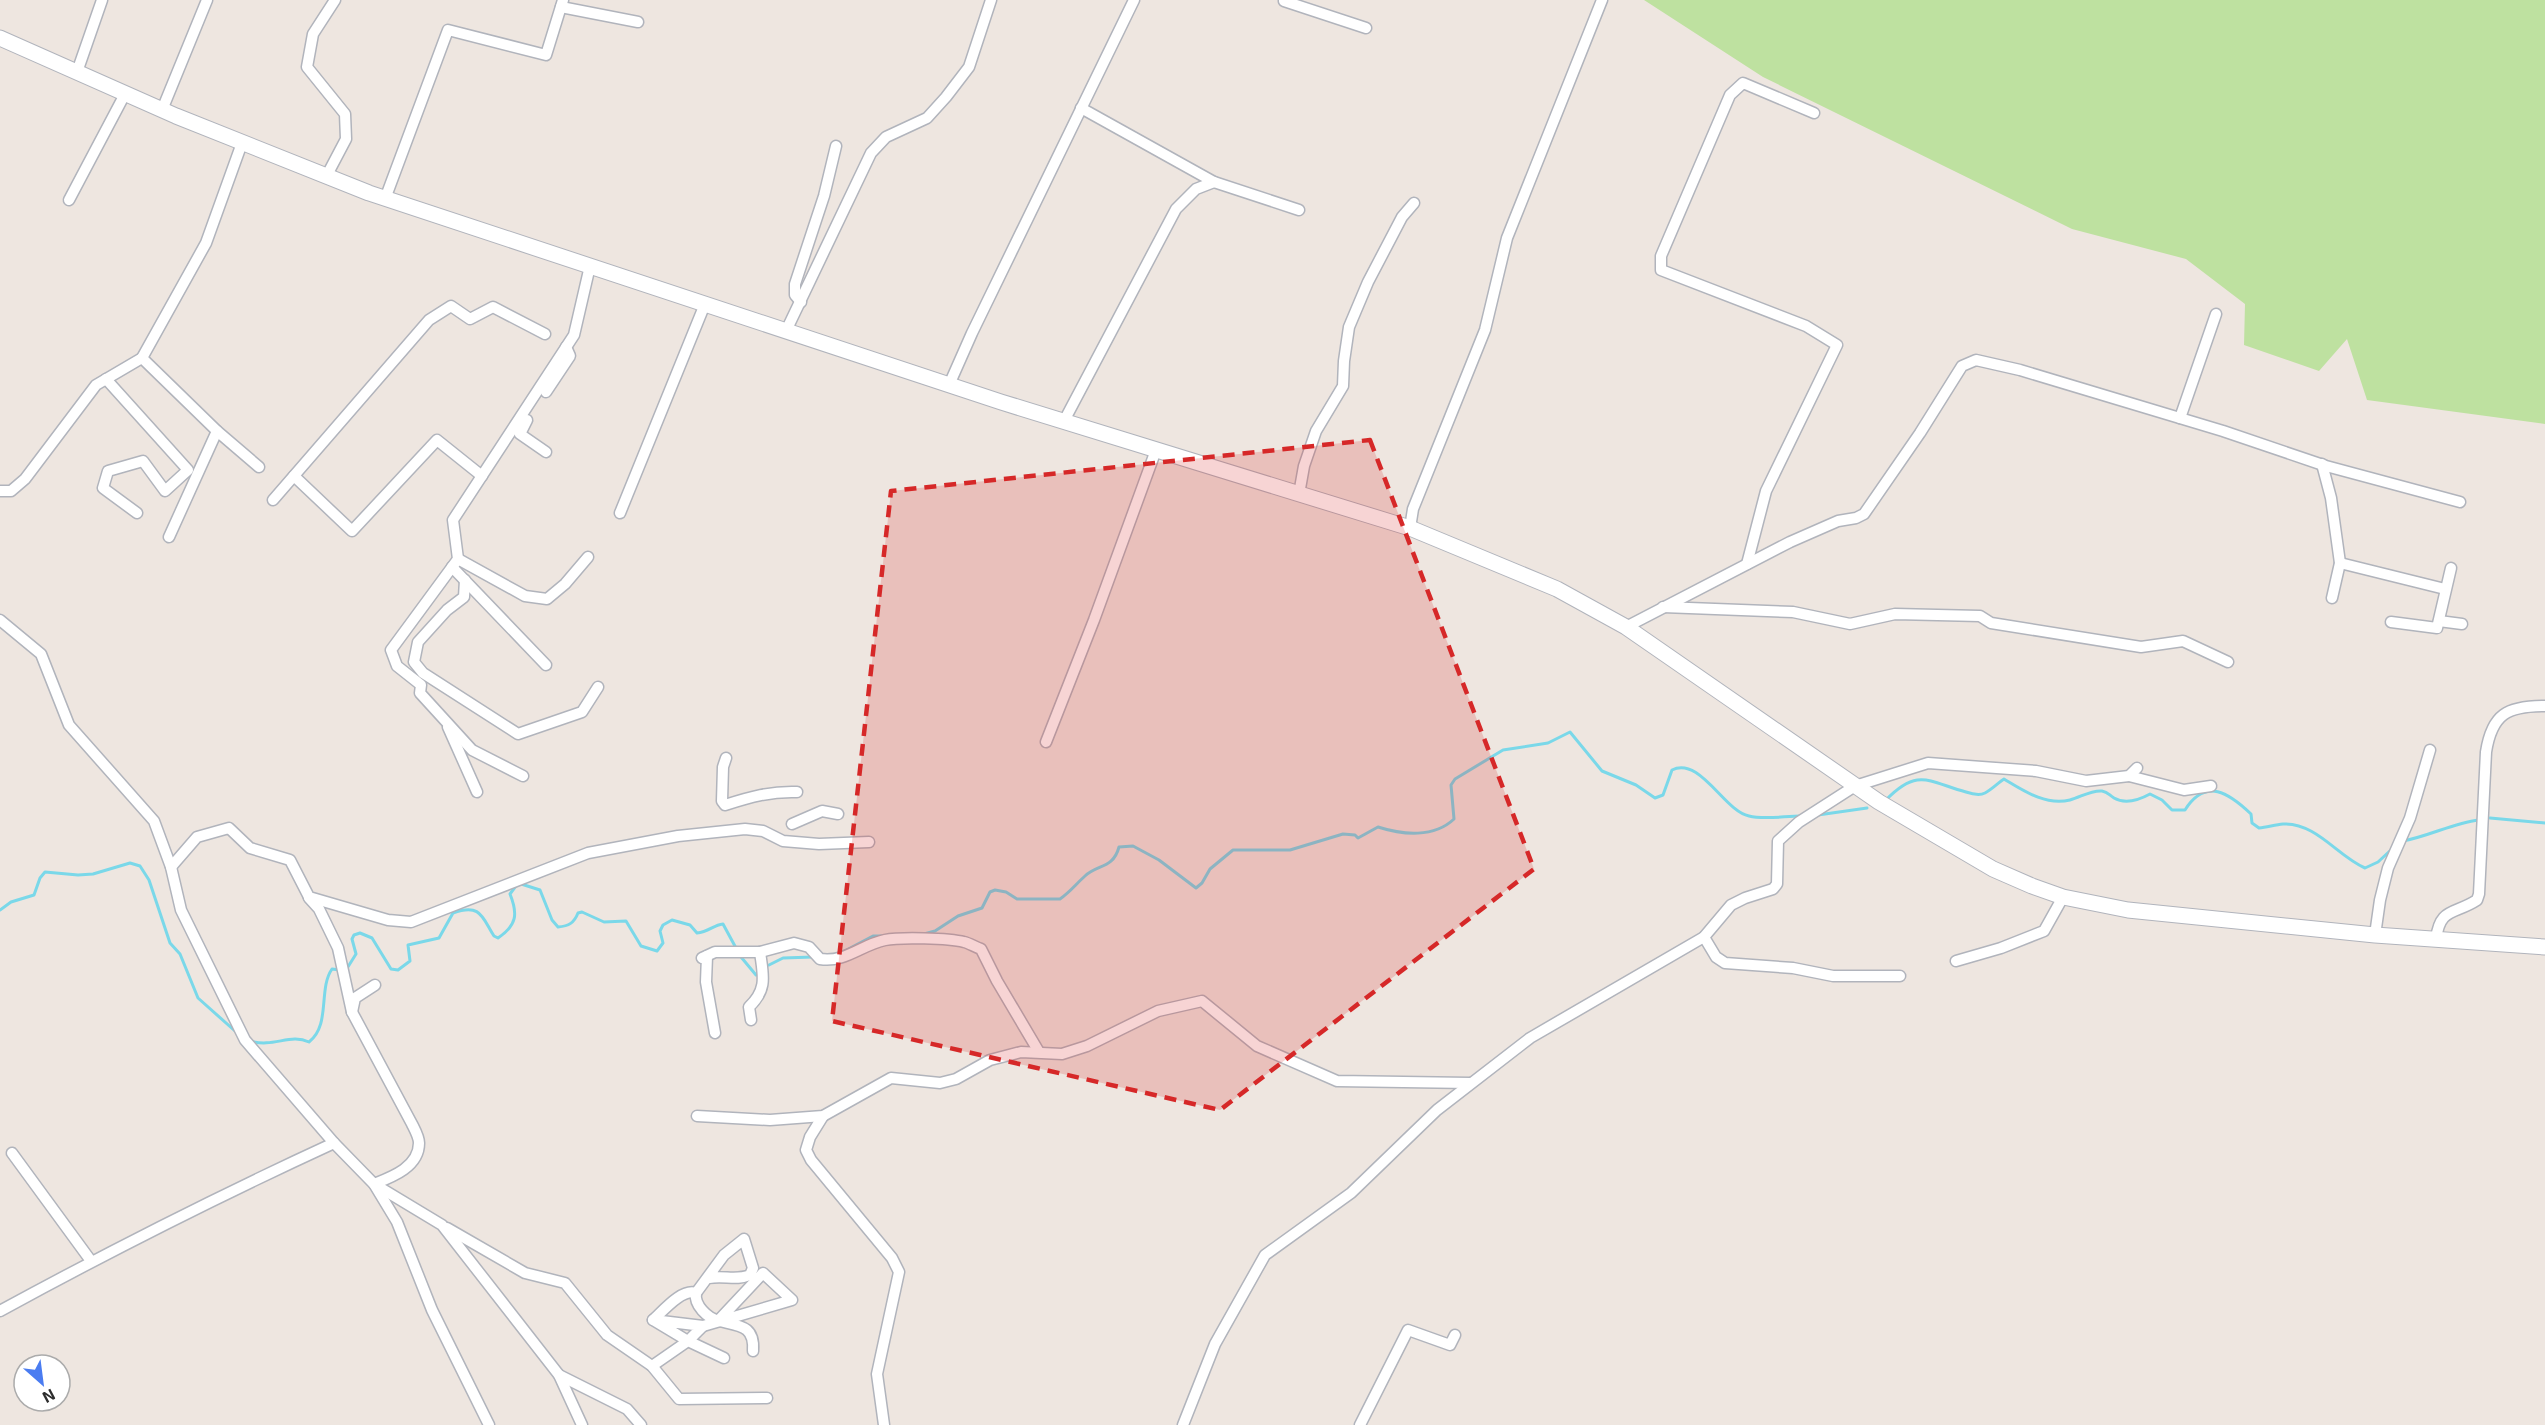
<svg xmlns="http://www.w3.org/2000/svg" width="2545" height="1425" viewBox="0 0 2545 1425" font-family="'Exo 2',sans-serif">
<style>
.green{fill:#bee1a0}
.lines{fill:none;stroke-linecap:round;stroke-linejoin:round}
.stream{stroke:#7ad8e9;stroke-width:3}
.street-casing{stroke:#b1b4bc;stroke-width:13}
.secondary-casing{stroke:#b1b4bc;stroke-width:17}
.street{stroke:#fff;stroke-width:10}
.secondary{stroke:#fff;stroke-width:15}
.marked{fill:#d62828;fill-opacity:0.2;stroke:#d62828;stroke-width:4.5;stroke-dasharray:12 8;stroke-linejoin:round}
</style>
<rect width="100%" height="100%" fill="#eee6e0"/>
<path class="green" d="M1644,0H2545V424L2367,400L2347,339L2319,371L2244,345L2245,304L2186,259L2072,229L1763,77Z"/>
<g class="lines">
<g class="stream">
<path d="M1886,800C1918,767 1929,782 1966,792C1972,794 1979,796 1985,793C1991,790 1998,783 2004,779C2024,791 2046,806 2070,800C2081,797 2091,790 2102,791C2108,792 2109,795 2114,798C2126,805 2139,800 2150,794L2162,800L2172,810H2185C2206,777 2229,793 2251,814L2252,823L2259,828C2267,827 2275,825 2283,824C2317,823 2337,856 2365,868L2378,862L2392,849"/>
<path d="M1818,815L1867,808"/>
<path d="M2490,818L2545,823"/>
<path d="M2403,841C2430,836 2453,823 2479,820"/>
<path d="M0,910L11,902L34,895L40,878L45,872L78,875L93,874L130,863L140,866L149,880L170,943L180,954L198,998L235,1031"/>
<path d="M924,934L935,931L958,916L982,908L990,892L995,890L1006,892L1017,899H1060C1070,892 1076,884 1085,876C1098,864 1113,869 1119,847L1133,846L1159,860L1196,888L1202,883L1210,869L1233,850H1290L1343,834L1355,835L1358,838L1378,827C1403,835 1434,838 1454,819L1451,785L1455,779L1503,750L1548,743L1570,732L1602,771L1636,785L1655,798L1663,795L1672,770C1700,756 1724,811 1749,816C1764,820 1785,816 1801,816"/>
<path d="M837,955L873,936H882"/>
<path d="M741,957L756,975"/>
<path d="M769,965L783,958L813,957"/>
<path d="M346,970L356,954L352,939L354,935L360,933L372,938L391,969L398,970L410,961L408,945L439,938L453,913C481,903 482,917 494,936L498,938C517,925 518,914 510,894L518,883L540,890L552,920L558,927C569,926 574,923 578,913L582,912L604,922L626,921L641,946L657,951L663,943L660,931L663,925L672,920L690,925L697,933C709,932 713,925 723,924L736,948"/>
<path d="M250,1041C274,1048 290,1033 309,1042C331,1025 318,989 332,969L340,970"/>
</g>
<g class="street-casing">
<g id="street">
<path d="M1284,1L1366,28"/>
<path d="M561,7L638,22"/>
<path d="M77,72L102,0"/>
<path d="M1081,108L1214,182L1299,210"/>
<path d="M162,110L207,0"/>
<path d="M242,143L206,243L142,358L217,431L259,467"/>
<path d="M326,177L346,139L345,114L307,67L313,34L335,0"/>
<path d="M385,199L448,30L546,55L563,0"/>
<path d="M69,200L125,94"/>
<path d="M801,302L795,295V284L824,196L836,146"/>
<path d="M786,331L871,153L886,137L927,118L946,97L969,67L991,0"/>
<path d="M106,379L188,470L165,491L143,461L108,471L103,488L137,513"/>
<path d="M949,385L972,333L1134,0"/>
<path d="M546,392L570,356L566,347"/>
<path d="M2180,418L2216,314"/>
<path d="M527,420L520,434L546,452"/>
<path d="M1064,421L1176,209L1196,189L1214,182"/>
<path d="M2322,464L2331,498L2340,563L2332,598"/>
<path d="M294,476L352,531L437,440L482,476"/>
<path d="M0,491H11L25,479L96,385L142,358"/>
<path d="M1299,494L1304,466L1316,431L1343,386L1344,361L1349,327L1368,282L1402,217L1414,203"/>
<path d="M273,500L429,320L451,306L470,319L493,307L545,334"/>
<path d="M620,513L705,304"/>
<path d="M1410,528L1413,509L1485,330L1507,238L1602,0"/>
<path d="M169,537L217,431"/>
<path d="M458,559L525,596L547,599L565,584L588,557"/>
<path d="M2340,563L2445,589"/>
<path d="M1747,564L1766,491L1837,345L1806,326L1661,270V256L1730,95L1743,83L1814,113"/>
<path d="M452,567L546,665"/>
<path d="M465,580L464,597L447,610L418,642L414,662L423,673L518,734L582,712L598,687"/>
<path d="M1663,607L1793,612L1850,624L1895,614L1980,616L1991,623L2141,647L2183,641L2228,662"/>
<path d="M0,620L41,654L69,725L154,821L171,867L181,910L245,1040L334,1143L374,1184L397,1222L432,1310L489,1425"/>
<path d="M2439,621L2462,624"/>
<path d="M2391,622L2437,628L2451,568"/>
<path d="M1626,627L1790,542L1838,521L1856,518L1864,514L1920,433L1962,366L1976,360L2020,370L2223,431L2326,466L2460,502"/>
<path d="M448,727L477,792"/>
<path d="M1046,742L1094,620L1156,450"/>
<path d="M726,758L723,767L722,801L725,805C750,797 771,791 797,792"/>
<path d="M523,776L472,750L420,693L421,685L397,666L391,650L458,559L453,520L574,335L590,266"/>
<path d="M2129,776L2184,790L2211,786"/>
<path d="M792,824L822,811L838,814"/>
<path d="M171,867L197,837L229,828L250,848L290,860L309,897L388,920L411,922L588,853L678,836L745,829L763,831L783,841L819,844L869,842"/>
<path d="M309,898L319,909L338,948L352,1012L412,1124C415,1130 419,1137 419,1143C419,1167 392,1177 374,1184L442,1225L559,1375L582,1425"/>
<path d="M2375,935L2380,900L2388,868L2410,818L2430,750"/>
<path d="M1704,937L1716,957L1725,963L1793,968L1833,976H1900"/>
<path d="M2436,939C2440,907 2454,915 2477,900L2479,894L2486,752C2492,714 2507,706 2545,706"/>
<path d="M707,956L706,982L715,1033"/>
<path d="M702,958L715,952H760L794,943L809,947L820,959C845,963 861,945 885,940C899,937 949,938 964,942C969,943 975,947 981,949L997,981L1039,1052"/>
<path d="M1956,961L2001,948L2044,931L2063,897"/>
<path d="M352,1012L355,998L375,985"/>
<path d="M751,1020L749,1007C768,989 763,975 760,952"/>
<path d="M697,1116L770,1120L823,1116L891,1078L940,1083L956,1079L990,1060L1021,1052L1062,1054L1087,1046L1158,1011L1202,1001L1257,1046L1337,1081L1470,1083"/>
<path d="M823,1116L810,1137L806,1150L811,1160L892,1258L899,1272L877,1374L884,1425"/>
<path d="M12,1153L91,1261"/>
<path d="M447,1228L525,1273L565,1283L607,1335L652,1366L679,1399L767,1398"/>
<path d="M696,1293C694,1305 707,1318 719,1321C739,1326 755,1325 753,1351"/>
<path d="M0,1311C110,1251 221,1195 334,1143"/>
<path d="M653,1320C663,1311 682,1288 696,1293L724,1255L744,1239L753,1268L750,1275C736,1281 724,1275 709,1278"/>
<path d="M653,1320L703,1326L688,1341Z"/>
<path d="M703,1326L792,1300L763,1273L718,1321"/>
<path d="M652,1366L688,1341L724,1358"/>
<path d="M559,1375L627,1409L641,1425"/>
<path d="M1183,1425L1215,1344L1265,1255L1351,1193L1437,1110L1530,1038L1704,937L1731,905L1745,898L1773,889L1777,884L1778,841L1799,822L1855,786L1928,763L2036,771L2086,781L2129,776L2137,768"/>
<path d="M1360,1425L1408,1330L1450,1345L1455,1335"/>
</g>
</g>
<g class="secondary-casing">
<path id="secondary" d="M0,38L176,116L369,193L1001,402L1410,528L1557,589L1626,627L1879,802L1993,869L2032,886L2063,897L2128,910L2375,935L2545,947"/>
</g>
<use href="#street" class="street"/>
<use href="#secondary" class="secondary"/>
</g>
<path class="marked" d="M1370,440L1534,869L1220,1110L832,1021L891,491Z"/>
<g transform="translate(42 1383) rotate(152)"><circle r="28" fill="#ffffff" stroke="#ababab" stroke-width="1.5"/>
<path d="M0-4.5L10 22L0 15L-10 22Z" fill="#4a7cf1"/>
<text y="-9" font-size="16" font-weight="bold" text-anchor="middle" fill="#2d2d2d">N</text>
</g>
</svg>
